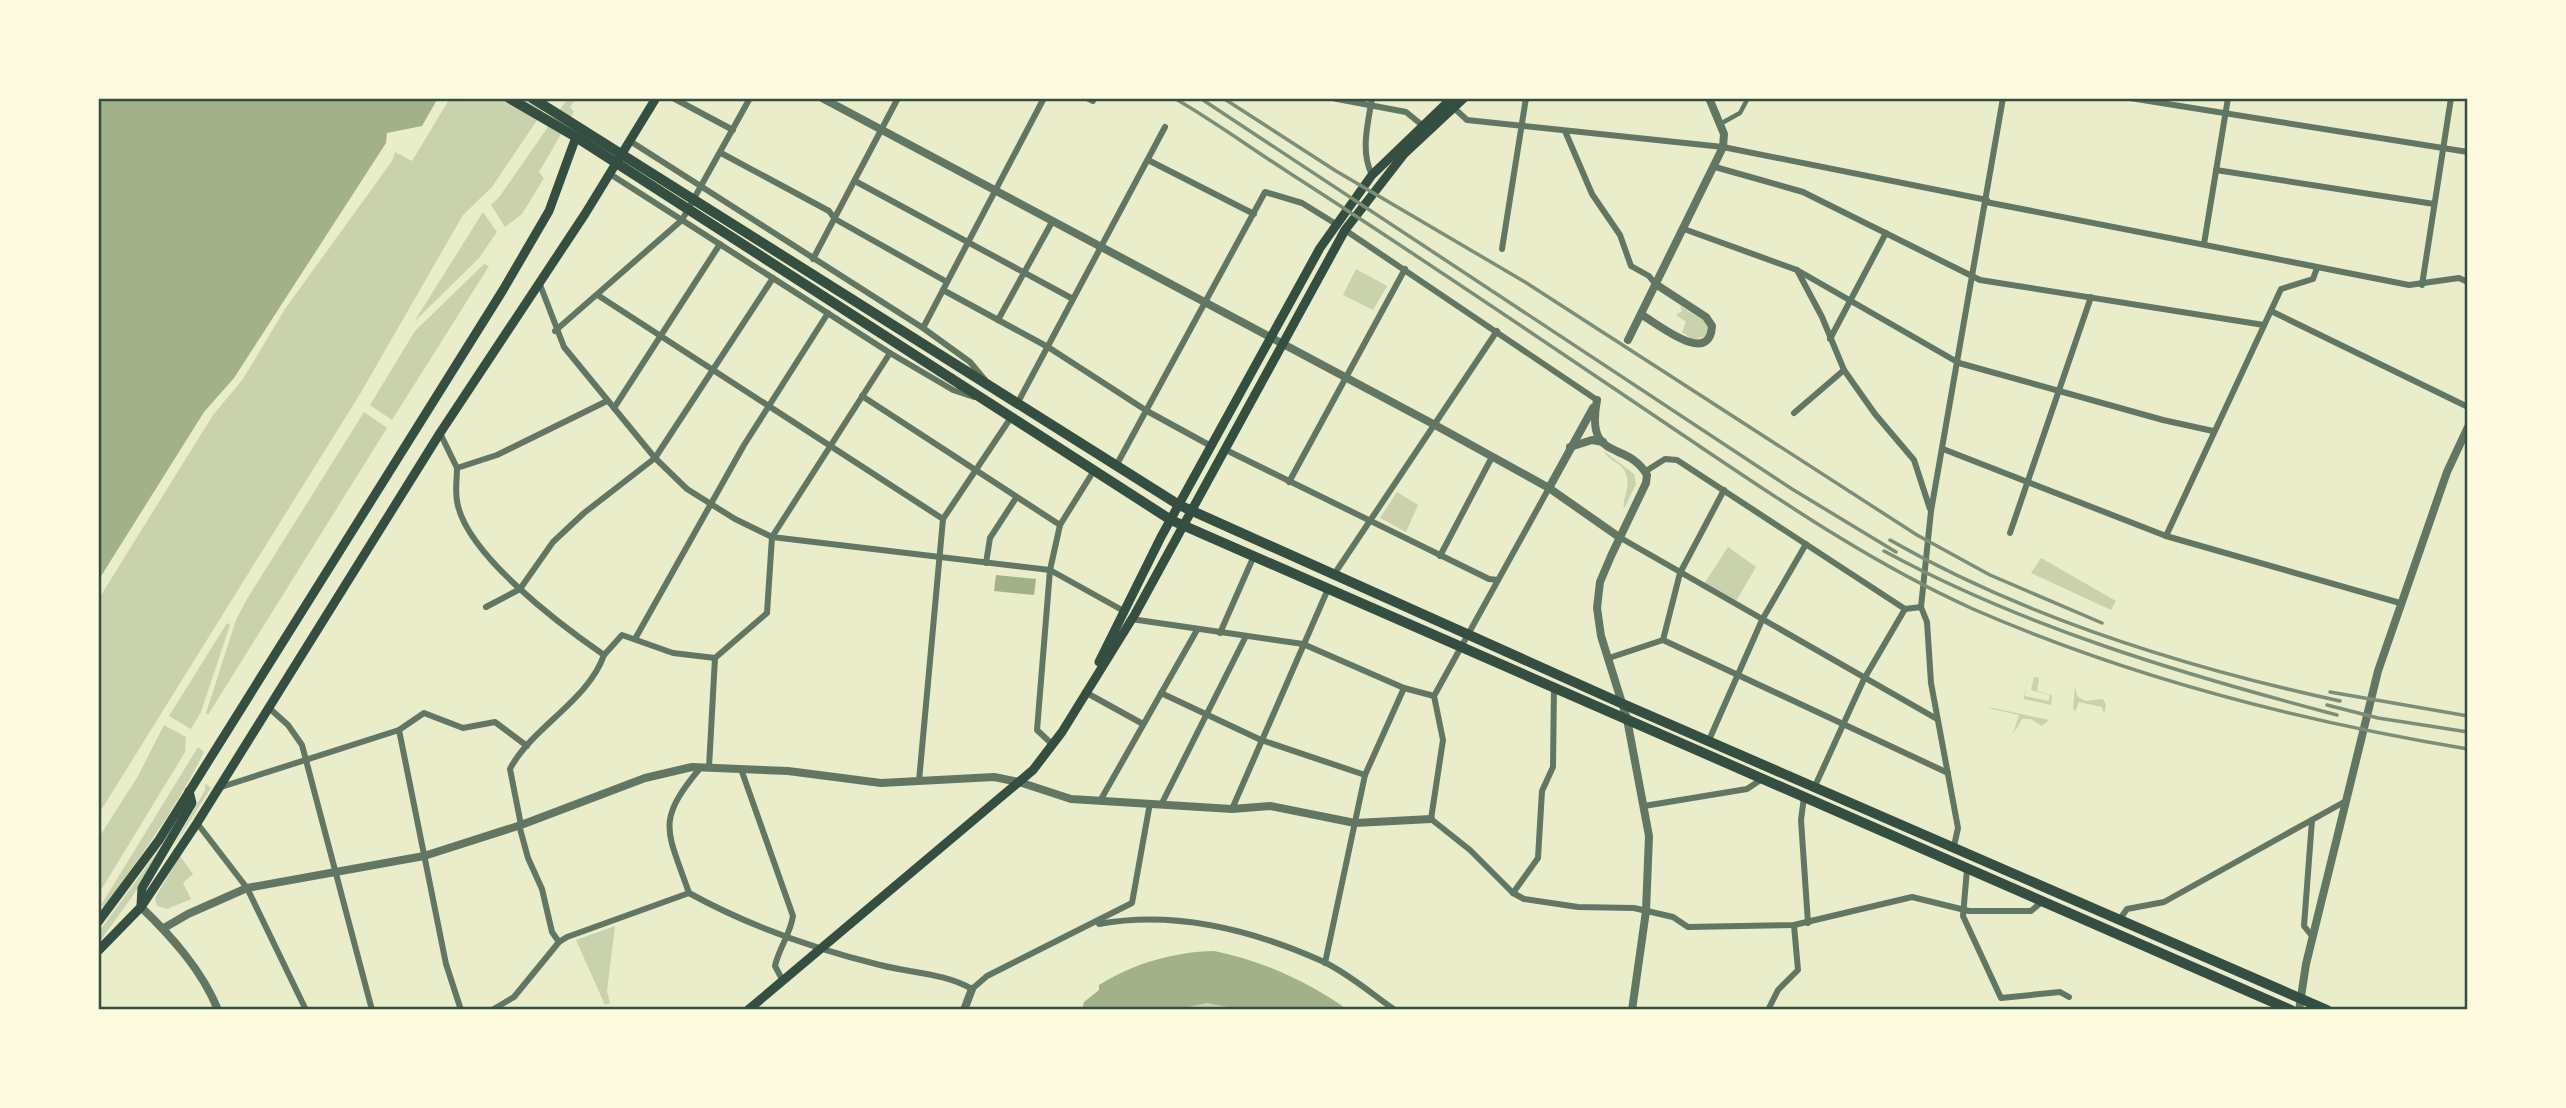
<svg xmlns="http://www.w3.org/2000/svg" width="2566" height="1108" viewBox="0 0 2566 1108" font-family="Figtree,sans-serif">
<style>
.green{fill:#cad2ad}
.water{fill:#a3b18a}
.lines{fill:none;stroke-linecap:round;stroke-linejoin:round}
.pedestrian{stroke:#617663;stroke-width:4.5}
.minor{stroke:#617663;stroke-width:6}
.tertiary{stroke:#617663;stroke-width:8}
.secondary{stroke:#344e41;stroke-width:9}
.primary{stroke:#344e41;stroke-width:10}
.rail{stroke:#7c8e77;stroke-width:3.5}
.neatline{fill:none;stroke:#344e41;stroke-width:2.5}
</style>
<rect width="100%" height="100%" fill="#e9edc9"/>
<g class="green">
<path d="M450,98H552L492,187L463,215L360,394L98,815V600L213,415L243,379L285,309L392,161L395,152L412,161Z"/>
<path d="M568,98H576L570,107L574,112L539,172L544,178L522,214L505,227L491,205L500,196Z"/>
<path d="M483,212L497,232L479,258L414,322Z"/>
<path d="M484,264L489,266L392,420L370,405L415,331Z"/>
<path d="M1356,269L1387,286L1373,310L1343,295Z"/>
<path d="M1680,306L1706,322L1709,327L1706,336L1693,340L1682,332L1686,322L1676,315L1682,311Z"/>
<path d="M364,412L387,428L208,715L206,713L236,620L247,599Z"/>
<path d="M1604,451L1634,474L1636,484L1624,509C1622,496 1633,485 1624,470C1619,461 1608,461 1604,451Z"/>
<path d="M1397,492L1418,505L1406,532L1380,518Z"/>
<path d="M1728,547L1756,567L1735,603L1704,584Z"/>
<path d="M2041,558L2116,601L2111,610L2031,573Z"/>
<path d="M227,623L230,625L201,712L191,729L169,716Z"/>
<path d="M2027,676L2025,696L2049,701L2050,695L2031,690L2034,677L2039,678L2037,691L2052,695L2051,705L2024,699Z"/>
<path d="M2075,687L2077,696L2085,701L2103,699L2106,705L2104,714L2102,707L2079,702L2075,712L2073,708Z"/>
<path d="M1988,708H1993L2049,720L2042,726L2031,719H2022L2013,734L2019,715Z"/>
<path d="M164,725L186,737L185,752L98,895V839L138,776Z"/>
<path d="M198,747L204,752C177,807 140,857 104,907L101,905Z"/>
<path d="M205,783L211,788L172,849L205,790Z"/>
<path d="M166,840L139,887L98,944V933Z"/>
<path d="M180,856L193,874L183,883L191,899L167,909L157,906L155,898Z"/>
<path d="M615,926L607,991L610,1003L605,1005L576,940Z"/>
<path d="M1207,1003L1239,1008L1243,1010H1175Z"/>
</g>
<g class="water">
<path d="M98,98H438L422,126L387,133L386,143L234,378L204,412L98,581Z"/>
<path d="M996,575L1036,579L1034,595L994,591Z"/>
<path d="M1214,951C1261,960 1309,982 1348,1010H1243L1207,1003L1175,1010H1082L1084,1002L1099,990V985C1135,963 1173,952 1214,951Z"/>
</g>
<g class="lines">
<path class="pedestrian" d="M1720,124L1740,113L1748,98"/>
<g class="minor">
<path d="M673,98L733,130"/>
<path d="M1087,98L1093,101"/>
<path d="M1332,98L1406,112L1422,125"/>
<path d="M1372,98C1368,124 1360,151 1372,175"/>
<path d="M2130,98L2468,152"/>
<path d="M1454,108L1467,120L1723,147L1987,200"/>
<path d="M1565,131L1592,194L1620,235L1631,266L1649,276L1656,285"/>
<path d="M630,141L923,328L970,362L985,380"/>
<path d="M721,153L829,211L835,219L947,282"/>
<path d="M1148,160L1254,214"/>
<path d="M1715,167L1803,192L1980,280L2264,325"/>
<path d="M2216,170L2434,204"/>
<path d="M610,174L890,353L953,390L974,397"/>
<path d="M855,181L1073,299"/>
<path d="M1986,202L2409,285L2459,278L2468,282"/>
<path d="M1684,229L1797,270L1822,317L1844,370L1875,414L1914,460L1930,509"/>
<path d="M1345,230L1597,400"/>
<path d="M2204,244L2228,98"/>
<path d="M1502,249L1526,98"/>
<path d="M813,259L898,98"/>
<path d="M2317,268L2313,279L2281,289L2166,536L2400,603"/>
<path d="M1797,270L1959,363L2163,420L2213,431"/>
<path d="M539,282L564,347L655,458L687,489L735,519L772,537L1050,570L1122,610"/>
<path d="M2422,285L2451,98"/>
<path d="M943,290L1048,347L1147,411L1211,446"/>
<path d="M599,296L943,519"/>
<path d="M2271,311L2468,407"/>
<path d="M998,320L1052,222"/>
<path d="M923,328L1044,98"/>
<path d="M555,331L682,220L750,98"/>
<path d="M1830,339L1886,233"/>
<path d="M862,396L1060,525"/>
<path d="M1017,404L1165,127"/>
<path d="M614,408L720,244"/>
<path d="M1794,413L1844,370"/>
<path d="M440,433L457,468L497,455L607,401"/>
<path d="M1224,449L1489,579L1498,580"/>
<path d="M1943,449L2166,536"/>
<path d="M1116,466L1265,192L1302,203L1336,224"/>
<path d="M457,468C457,478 455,490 457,501C465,554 562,626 604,655L622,635L673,653L715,658"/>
<path d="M1646,471L1665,459L1677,460L1905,609L1921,607"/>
<path d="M1289,482L1405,269"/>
<path d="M1549,488L1434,696L1443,740L1431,819L1470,850L1513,893L1524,899L1578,907L1634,908L1673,917L1688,927L1794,925L1912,897L1969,911H2031L2043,901"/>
<path d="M2010,533L2091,297"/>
<path d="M1619,537L1937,719"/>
<path d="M1440,556L1492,457"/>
<path d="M986,563L990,538L1016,498"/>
<path d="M1333,576L1497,331"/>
<path d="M486,607L520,589L553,542L584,513L655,458L773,278"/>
<path d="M1131,619L1303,644L1404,688L1434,696"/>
<path d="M1220,633L1253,558"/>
<path d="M635,639L744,445L828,313"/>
<path d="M1663,640L1680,573L1724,490"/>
<path d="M1609,658L1663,640L1948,773"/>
<path d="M1085,692L1143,724"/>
<path d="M1161,693L1261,740L1365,775"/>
<path d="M268,707L288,725L302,745L372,1010"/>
<path d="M399,730L424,713L463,728L495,722L527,746"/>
<path d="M1709,740L1762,620L1806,544"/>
<path d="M1053,745L1037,730L1050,570L1060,525L1093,472"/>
<path d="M701,767C655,822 667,829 689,893C747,925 815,949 880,965C911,973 944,973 972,989L987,976L1132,903L1150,803"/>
<path d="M709,767L715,658L767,613L772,537L890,353"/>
<path d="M741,769L793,916C790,935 779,948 775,966L783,981"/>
<path d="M919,781L943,519L1010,419"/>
<path d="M1815,786L1864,679L1905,609"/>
<path d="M218,788L399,730L446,964L461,1010"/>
<path d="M1804,797L1801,820L1808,923"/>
<path d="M1100,801L1197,630"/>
<path d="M1162,803L1246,636"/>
<path d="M1644,806L1747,789L1762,779"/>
<path d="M1232,809L1328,589"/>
<path d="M2312,820L2304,926L2312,936"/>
<path d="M197,823L247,888L306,1010"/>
<path d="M519,825L528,858L542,889L552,932L559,942"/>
<path d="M521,825L510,769C531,728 588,701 604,655"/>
<path d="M1954,846L1958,828L1931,683L1927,622L1921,607L1931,511L2003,98"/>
<path d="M1967,869L1963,916L2001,998L2060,992L2069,997"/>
<path d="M1513,893L1538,858L1542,791L1553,767L1554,687"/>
<path d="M2120,919L2127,909L2164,902L2346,801"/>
<path d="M1099,924C1176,910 1253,930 1324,962C1349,974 1372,994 1395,1010"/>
<path d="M1325,963L1365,775L1404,688"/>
<path d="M492,1010L514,997L559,942L567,937L689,893"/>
<path d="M1768,1010L1778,990L1798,970L1794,925"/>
</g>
<g class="tertiary">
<path d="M822,98L1435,425L1549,488L1619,537"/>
<path d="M1642,315C1658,324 1710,367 1712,326L1706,317L1657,285"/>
<path d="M1628,340L1723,147L1724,134L1709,98"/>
<path d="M1597,400C1585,464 1627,439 1647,475L1646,483L1611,556L1600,582L1597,608L1601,636L1627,719L1649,836L1646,911L1632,1010"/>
<path d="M1570,447L1592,440L1603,442"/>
<path d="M1549,488L1593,408"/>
<path d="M141,907C171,936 202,970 218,1010"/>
<path d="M164,928L188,914L247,888L424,856L521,825L645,778L692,767L788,771L881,783L994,777L1019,782L1071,799L1232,809L1270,806L1355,823L1431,819"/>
<path d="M964,1010L972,989"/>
<path d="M2299,1010L2306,964L2378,671L2447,472L2468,427"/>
</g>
<g class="secondary">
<path d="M1099,662L1161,537L1320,248L1372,175L1452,98"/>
<path d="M141,905L142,888L192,803L189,791"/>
<path d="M98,922L159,840L503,290L549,211L576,137"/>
<path d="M98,951L141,907L197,823L440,433L585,214L656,98"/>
<path d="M748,1010L1033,770L1062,732L1135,614L1345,230L1404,154L1464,98"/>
</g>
<g class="primary">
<path d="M509,98L576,137L1171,520L2291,1010"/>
<path d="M532,98L1179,505L1623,704L2327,1010"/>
</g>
<g class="rail">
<path d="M1174,98C1214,121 1252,149 1291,174C1419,256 1545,342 1671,427C1768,492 1866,561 1973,609C2131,678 2299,721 2468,749"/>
<path d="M1200,98L1792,489L1896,552"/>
<path d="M1223,98L1336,171L1525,282L1917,535L1990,575L2102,623"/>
<path d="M1890,540C2026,618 2188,668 2340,701"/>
<path d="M1884,551C2026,628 2182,674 2337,715"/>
<path d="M2330,692L2468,716"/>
<path d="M2327,705L2378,718L2468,732"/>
</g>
</g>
<rect width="2566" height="1108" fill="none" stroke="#fefae0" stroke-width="200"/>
<rect x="100" y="100" width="2366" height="908" class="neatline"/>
</svg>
